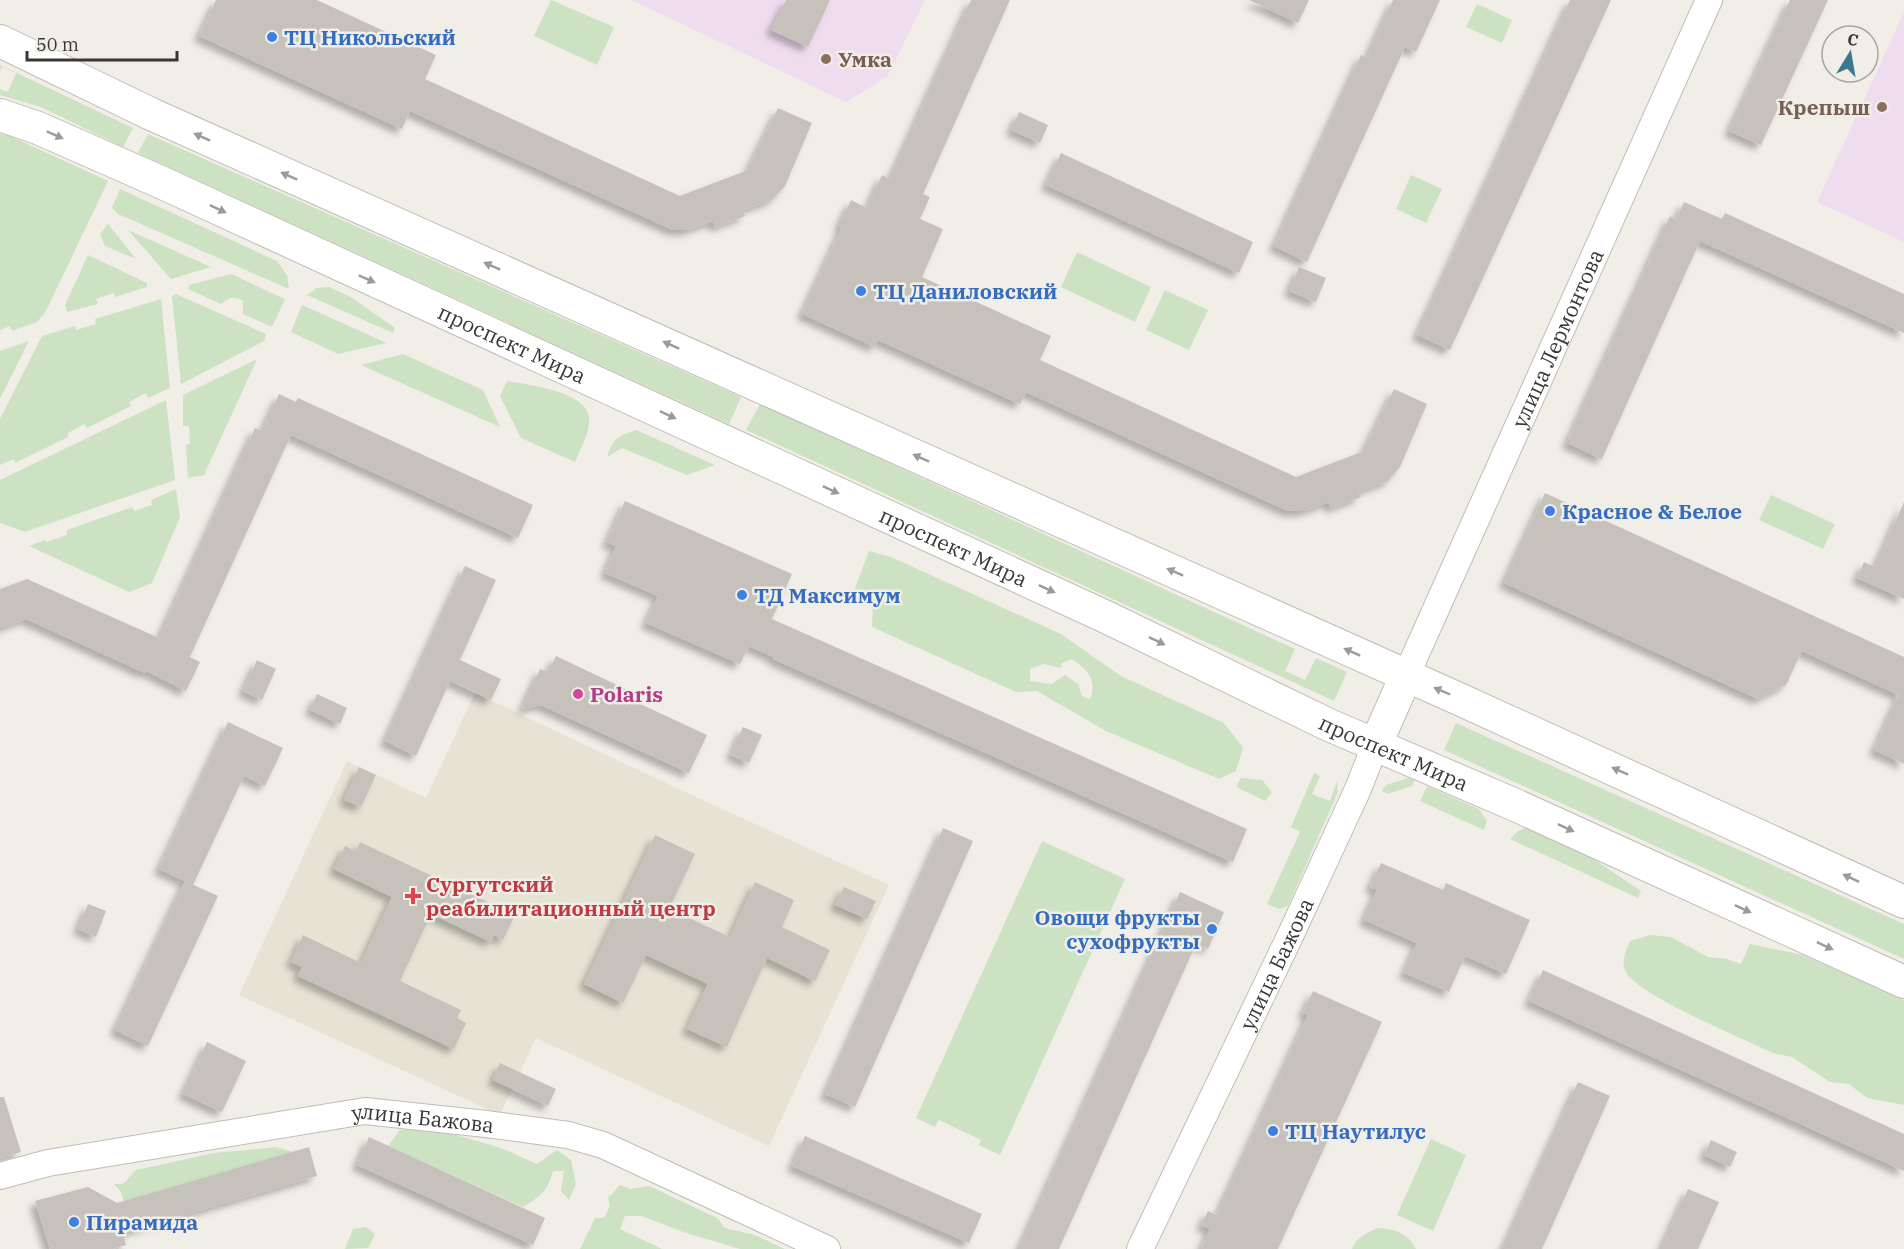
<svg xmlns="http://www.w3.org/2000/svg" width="1904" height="1249" viewBox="0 0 1904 1249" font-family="'IBM Plex Serif',serif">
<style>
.built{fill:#e6e2d4}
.education{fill:#efddef}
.green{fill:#cde2c3;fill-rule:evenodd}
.building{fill:#c6c1bb;filter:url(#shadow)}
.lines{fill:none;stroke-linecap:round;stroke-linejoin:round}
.minor-casing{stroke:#bfbdb6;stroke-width:28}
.major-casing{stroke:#bfbdb6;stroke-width:34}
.minor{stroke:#fff;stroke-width:26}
.major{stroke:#fff;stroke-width:32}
.oneway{fill:#9c9b9a}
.shop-dot{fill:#3f7fe0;stroke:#f0eee7;stroke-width:2}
.education-dot{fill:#8d6e63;stroke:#f0eee7;stroke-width:2}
.hotel-dot{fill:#d1479c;stroke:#f0eee7;stroke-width:2}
.health-dot{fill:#e0444e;stroke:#f0eee7;stroke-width:2}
.labels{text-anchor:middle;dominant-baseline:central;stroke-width:5;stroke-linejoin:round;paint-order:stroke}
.shop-label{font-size:21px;font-weight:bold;fill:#366cbe;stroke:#f0eee7;text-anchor:start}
.education-label{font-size:21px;font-weight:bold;fill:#785e54;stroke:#f0eee7;text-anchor:start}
.street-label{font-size:21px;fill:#383734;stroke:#f0eee7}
.hotel-label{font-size:21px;font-weight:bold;fill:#b23c85;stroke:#f0eee7;text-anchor:start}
.health-label{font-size:21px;font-weight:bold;fill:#be3a42;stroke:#f0eee7;text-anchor:start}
</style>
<defs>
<filter id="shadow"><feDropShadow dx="-5.5" dy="5.5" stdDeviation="3" flood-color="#0004"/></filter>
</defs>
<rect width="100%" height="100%" fill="#f0eee7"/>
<path class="built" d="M475,693L700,799L889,885L769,1146L536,1038L500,1115L239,995L347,761L426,798Z"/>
<g class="education">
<path d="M631,0H925L887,77L846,102Z"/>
<path d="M1904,12V242L1817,202Z"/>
</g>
<g class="green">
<path d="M551,0L614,27L597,65L534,36Z"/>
<path d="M1477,4L1512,20L1502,43L1466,27Z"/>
<path d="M0,65L133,128L123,147L41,107L0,95V89L8,92L16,73L2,67L0,70Z"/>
<path d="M0,134L8,135L108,181L46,311L37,322L12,331L10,326L0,330Z"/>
<path d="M148,134L741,397L729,424L138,153Z"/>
<path d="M1411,175L1442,189L1426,223L1396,209Z"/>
<path d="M120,189L277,261L287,275L289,289L118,214L112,208Z"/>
<path d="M108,224L136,259L105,246L100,234Z"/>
<path d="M128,230L211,267L171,279Z"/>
<path d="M1077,252L1151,287L1135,322L1061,287Z"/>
<path d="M88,255L147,283V287L115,297L114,293L96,299L98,304L67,312L65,305Z"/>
<path d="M231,274L285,299L272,327L243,314V301C234,295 229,298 221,304L188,289L189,285Z"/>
<path d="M329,287L351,297L395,328L393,333L307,295L317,288Z"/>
<path d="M1165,290L1208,310L1189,350L1146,330Z"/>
<path d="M176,294L266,334L264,341L181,384L172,296Z"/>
<path d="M161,299L170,388L148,398L146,393L129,402L131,406L87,428L84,424L68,433V437L15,463L14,459L0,465V419L42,336L75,326L76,330L96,324L95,319Z"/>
<path d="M302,305L387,343L338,354L291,332Z"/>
<path d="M29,341L0,399V351Z"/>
<path d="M403,354L483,390L500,427L361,365Z"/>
<path d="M257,359L204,475L188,478L186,445L190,444L189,426H183V395Z"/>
<path d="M507,381C527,384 587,392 589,417C591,432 580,449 575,462L521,438L500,396Z"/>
<path d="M166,400L175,480L25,532L0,523V480Z"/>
<path d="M760,404L1295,649L1285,671L1305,680L1316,658L1347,672L1334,701L746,430Z"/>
<path d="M636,430L715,465L687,475L622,448L607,457C613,439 617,436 636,430Z"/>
<path d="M176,489L180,517L152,583L129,592L29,546L45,540L47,542L67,535V530L132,507L134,511L152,505L151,500Z"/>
<path d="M1771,495L1835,524L1823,549L1759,520Z"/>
<path d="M869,551L891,557L1061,634L1121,676L1224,723L1243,748L1236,771L1219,779L1106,731L1037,691L1016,692L872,627L873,605L853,594ZM1072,659C1087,670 1098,679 1090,699L1082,696L1078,684L1065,675L1052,684L1030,681V669L1044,664L1061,668L1062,663Z"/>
<path d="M1456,723L1904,924V959L1444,750Z"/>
<path d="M1314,773L1320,776L1312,794L1330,801L1337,781L1338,792L1288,906L1279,909L1267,904L1300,832L1291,827Z"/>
<path d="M1241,778L1262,780L1272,792L1265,801L1236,787Z"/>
<path d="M1408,778L1415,779L1412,786L1388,794L1382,791L1386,785Z"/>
<path d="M1427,786L1479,809L1487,821L1484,830L1420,801Z"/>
<path d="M1526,828L1592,858L1641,891L1638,898L1510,839L1518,831Z"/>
<path d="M1042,841L1125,879L1000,1155L979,1145L981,1140L939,1120L935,1127L916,1118Z"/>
<path d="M1650,935L1671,937L1708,957L1727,959L1741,964L1750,944L1803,955L1904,1000V1105L1867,1098L1849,1084L1830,1082L1792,1057L1773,1053C1744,1039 1639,996 1626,972C1620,962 1626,951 1630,941Z"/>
<path d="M430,1127L501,1148L537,1164L557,1150L571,1160L576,1184L569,1200L561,1191L564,1171H553C549,1189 539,1198 523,1207L388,1146L400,1130Z"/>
<path d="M1431,1139L1466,1155L1433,1231L1397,1215Z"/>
<path d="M276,1147L293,1152L124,1201L121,1192L114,1184H123L136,1170L214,1153Z"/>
<path d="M620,1185L630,1189L649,1186L717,1218L725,1228L755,1235L785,1249H740L683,1232L642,1216H625L620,1229L662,1249H580L595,1218H604L610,1206L608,1198Z"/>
<path d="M366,1227L375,1234L368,1248L345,1249L353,1229Z"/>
<path d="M1378,1228C1394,1229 1408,1233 1416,1249H1352C1357,1237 1366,1233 1378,1228Z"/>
</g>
<g class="building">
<path d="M216,0H317L436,55L425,79L680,196L748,170L778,108L812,123L785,186L772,200L743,210L745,216L715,227L713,221L688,230H673L410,111L402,129L199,36Z"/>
<path d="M786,0H830L808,47L771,30Z"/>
<path d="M971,0H1010L923,194L930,197L920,219L943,229L922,277L1051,336L1040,360L1296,477L1364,451L1394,389L1427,404L1400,467L1388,481L1358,492L1361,497L1331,508L1329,502L1304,511H1288L1026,392L1020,404L878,340L875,347L802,314L842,227L839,226L851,200L867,208L882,175L890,179Z"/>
<path d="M1249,0H1309L1298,23Z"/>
<path d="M1393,0H1440L1416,52L1405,47L1307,262L1274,246L1361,55L1367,57Z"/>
<path d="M1570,0H1611L1450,350L1417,335Z"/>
<path d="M1790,0H1828L1761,145L1729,131Z"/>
<path d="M1019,112L1048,125L1040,143L1011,130Z"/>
<path d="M1061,153L1253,242L1239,273L1046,185Z"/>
<path d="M1684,202L1722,219L1725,213L1904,294V333L1700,241L1602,459L1567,443L1670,216L1676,219Z"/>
<path d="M1299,267L1326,278L1316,302L1289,291Z"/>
<path d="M279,394L296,402L298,398L533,505L518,538L291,435L190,657L200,662L186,691L146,671L145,673L26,619L0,628V589L27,579L159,638L255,428L262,431Z"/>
<path d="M1545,493L1904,657V764L1874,750L1899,695L1802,651L1786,685L1758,699L1504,583Z"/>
<path d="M625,501L792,574L772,619L1247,829L1233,862L773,659L774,657L749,646L740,664L646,623L658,596L605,573L616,546L607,542Z"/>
<path d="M1904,502V599L1857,578L1864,562L1875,567Z"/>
<path d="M465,566L496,580L460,660L501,679L491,700L450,681L416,756L385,741Z"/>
<path d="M556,656L636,694L634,701L707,735L689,773L541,705L522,709L540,669L548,672Z"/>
<path d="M257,660L276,669L262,700L243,691Z"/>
<path d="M317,694L347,708L340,724L310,710Z"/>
<path d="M228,722L283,748L265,786L244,776L193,885L159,869Z"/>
<path d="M743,727L762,735L749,763L731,755Z"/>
<path d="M359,767L376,775L361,807L344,800Z"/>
<path d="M943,828L973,841L855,1107L825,1094Z"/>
<path d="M655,835L695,854L669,909L730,937L755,882L794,900L782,927L830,950L815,981L767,958L727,1047L687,1029L708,984L646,955L623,1003L584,984Z"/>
<path d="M360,842L515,915L503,940L494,935L491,942L431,914L400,981L461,1010L457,1018L466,1023L454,1049L298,976L302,967L291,962L303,935L361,963L392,897L334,869L345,846L356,851Z"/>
<path d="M1381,863L1443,890L1446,883L1530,920L1506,974L1465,956L1449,992L1404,973L1417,943L1364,920L1377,890L1370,887Z"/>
<path d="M185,881L218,896L148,1046L115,1030Z"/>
<path d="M844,887L876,901L867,919L835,905Z"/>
<path d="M1180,892L1224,912L1208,949L1196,944L1059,1249H1019Z"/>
<path d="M88,904L106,911L96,937L78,929Z"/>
<path d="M1543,970L1904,1134V1171L1529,1001Z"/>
<path d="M1313,991L1382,1022L1278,1249H1201L1210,1229L1201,1225L1208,1211L1217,1215L1308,1015L1303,1013Z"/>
<path d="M207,1042L246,1061L222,1112L183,1094Z"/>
<path d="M500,1063L556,1089L548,1106L493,1080Z"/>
<path d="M1578,1082L1610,1096L1542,1249H1503Z"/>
<path d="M0,1097H4L21,1152L0,1158Z"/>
<path d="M805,1136L982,1214L969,1243L792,1166Z"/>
<path d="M369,1137L545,1218L533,1245L357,1165Z"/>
<path d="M1711,1140L1737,1152L1730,1167L1704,1155Z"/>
<path d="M309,1147L317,1176L123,1233L126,1245L112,1249H50L35,1201L88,1187L117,1203Z"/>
<path d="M1688,1189L1719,1202L1698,1249H1661Z"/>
</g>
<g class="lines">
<g class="minor-casing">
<g id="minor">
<path id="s1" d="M1406,676L1709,0"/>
<path id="s2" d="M0,1176L48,1163L365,1111L486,1124L568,1135L603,1145L827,1249"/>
<path id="s3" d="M1140,1249L1291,934L1358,789L1375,746"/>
</g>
</g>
<g class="major-casing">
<g id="major">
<path d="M0,41L151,114L1459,699L1904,902"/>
<path id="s4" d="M0,115L38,128L165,184L1104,616L1329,725L1513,804L1904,982"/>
<path d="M1375,746L1406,676"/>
</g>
</g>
<use href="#minor" class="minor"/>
<use href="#major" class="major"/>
</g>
<defs><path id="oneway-solid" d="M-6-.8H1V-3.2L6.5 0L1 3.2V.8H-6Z" transform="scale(1.5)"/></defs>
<g class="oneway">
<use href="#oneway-solid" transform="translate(55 135) rotate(24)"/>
<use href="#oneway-solid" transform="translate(202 137) rotate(-156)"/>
<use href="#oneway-solid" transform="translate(289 176) rotate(-156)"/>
<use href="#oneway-solid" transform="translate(218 209) rotate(25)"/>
<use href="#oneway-solid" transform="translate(492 266) rotate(-156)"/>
<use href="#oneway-solid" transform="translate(367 279) rotate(24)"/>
<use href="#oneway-solid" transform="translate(671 345) rotate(-156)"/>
<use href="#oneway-solid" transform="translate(668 415) rotate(25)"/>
<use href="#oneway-solid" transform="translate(921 458) rotate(-156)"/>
<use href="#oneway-solid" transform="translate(831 490) rotate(25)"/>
<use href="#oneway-solid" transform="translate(1175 572) rotate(-156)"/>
<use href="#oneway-solid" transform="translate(1047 589) rotate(25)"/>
<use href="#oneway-solid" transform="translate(1157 641) rotate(26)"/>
<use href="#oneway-solid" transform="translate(1352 652) rotate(-156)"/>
<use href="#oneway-solid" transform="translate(1442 691) rotate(-157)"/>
<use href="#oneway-solid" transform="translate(1620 771) rotate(-156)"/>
<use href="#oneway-solid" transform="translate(1566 828) rotate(25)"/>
<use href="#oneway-solid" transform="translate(1851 878) rotate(-155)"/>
<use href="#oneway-solid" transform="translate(1743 909) rotate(25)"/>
<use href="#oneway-solid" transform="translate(1825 946) rotate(25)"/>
</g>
<g class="shop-dot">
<circle cx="272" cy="37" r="6"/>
<circle cx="861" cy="291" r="6"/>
<circle cx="1550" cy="511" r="6"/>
<circle cx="742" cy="595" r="6"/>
<circle cx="1212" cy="929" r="6"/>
<circle cx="1273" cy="1131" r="6"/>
<circle cx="74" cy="1222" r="6"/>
</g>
<g class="education-dot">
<circle cx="826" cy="59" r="6"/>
<circle cx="1882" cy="107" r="6"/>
</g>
<circle class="hotel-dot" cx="578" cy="694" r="6"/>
<path class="health-dot" d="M410 887h6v6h6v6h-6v6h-6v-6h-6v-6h6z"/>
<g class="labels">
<g class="shop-label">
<text x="284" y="37">ТЦ Никольский</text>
<text x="873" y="291">ТЦ Даниловский</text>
<text x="1562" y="511">Красное &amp; Белое</text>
<text x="754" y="595">ТД Максимум</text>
<text x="1200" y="917" text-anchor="end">Овощи фрукты<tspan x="1200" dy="24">сухофрукты</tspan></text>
<text x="1285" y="1131">ТЦ Наутилус</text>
<text x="86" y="1222">Пирамида</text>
</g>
<g class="education-label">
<text x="838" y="59">Умка</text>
<text x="1870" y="107" text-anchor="end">Крепыш</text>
</g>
<g class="street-label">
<text stroke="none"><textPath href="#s1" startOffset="370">улица Лермонтова</textPath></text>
<text stroke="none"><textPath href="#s4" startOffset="561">проспект Мира</textPath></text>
<text stroke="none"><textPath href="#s4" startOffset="1047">проспект Мира</textPath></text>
<text stroke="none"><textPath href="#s4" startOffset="1533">проспект Мира</textPath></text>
<text stroke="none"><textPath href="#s3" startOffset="316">улица Бажова</textPath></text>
<text stroke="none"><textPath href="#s2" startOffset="429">улица Бажова</textPath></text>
</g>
<g class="hotel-label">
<text x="590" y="694">Polaris</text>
</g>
<g class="health-label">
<text x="426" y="884">Сургутский<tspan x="426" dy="24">реабилитационный центр</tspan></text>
</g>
</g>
<g transform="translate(1850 54) rotate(11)"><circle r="28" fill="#f0eee7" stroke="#a6a59f" stroke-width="1.5"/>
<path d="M0-4.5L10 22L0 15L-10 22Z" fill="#3c7990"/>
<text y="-9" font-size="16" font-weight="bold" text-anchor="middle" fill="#383734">С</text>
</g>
<path d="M27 51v9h150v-9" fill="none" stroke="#383734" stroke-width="3"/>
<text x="36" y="51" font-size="18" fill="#383734" stroke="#f0eee7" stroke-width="4.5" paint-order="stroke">50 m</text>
</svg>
